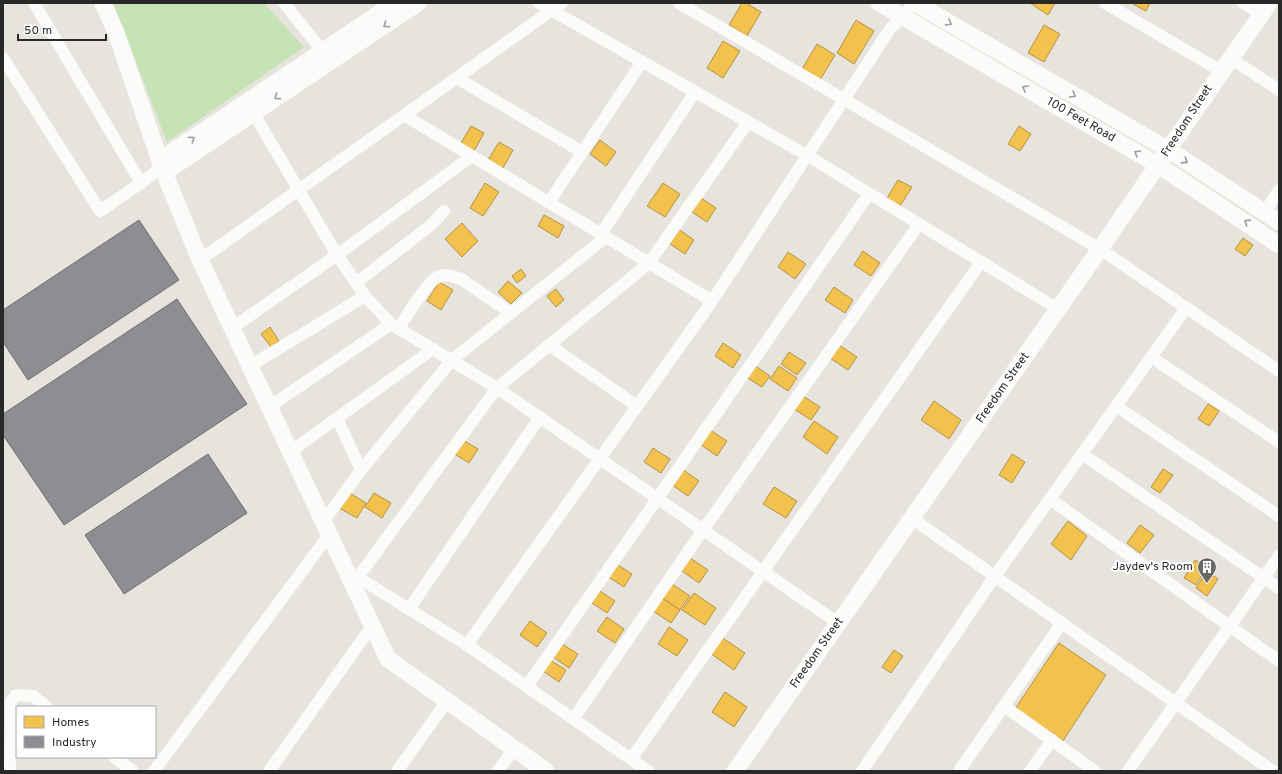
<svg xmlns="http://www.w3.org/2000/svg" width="1282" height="774" viewBox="0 0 1282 774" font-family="Overpass,sans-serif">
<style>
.green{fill:#c5e3b5}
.homes{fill:#f2c14e;stroke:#b59343}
.industry{fill:#8d8d92;stroke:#6f6f72}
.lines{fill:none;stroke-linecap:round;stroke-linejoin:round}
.street{stroke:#fbfbfa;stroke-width:12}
.secondary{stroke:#fbfbfa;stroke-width:17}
.oneway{stroke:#9c9c9c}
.labels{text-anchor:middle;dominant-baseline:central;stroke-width:4;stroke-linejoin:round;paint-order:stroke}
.street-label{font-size:12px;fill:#282828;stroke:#fff}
.poi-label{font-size:12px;fill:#282828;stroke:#fff;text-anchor:end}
</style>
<rect width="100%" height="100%" fill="#e7e3dd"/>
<path class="green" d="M113,3H264L304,47L167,142Z"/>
<g class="homes">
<path d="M742,3H746L761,12L747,36L729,25Z"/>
<path d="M1030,3H1055L1048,15Z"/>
<path d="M1131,3H1150L1146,11Z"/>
<path d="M856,20L874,31L854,64L837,53Z"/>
<path d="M1044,25L1060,34L1044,62L1028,53Z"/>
<path d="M723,41L740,51L723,78L707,68Z"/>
<path d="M817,44L835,55L820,80L802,69Z"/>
<path d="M471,126L484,133L474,151L461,143Z"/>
<path d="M1019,126L1031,134L1020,151L1008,144Z"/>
<path d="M600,140L616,152L606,166L590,154Z"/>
<path d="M499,142L513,150L503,168L488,160Z"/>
<path d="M898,180L912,187L900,206L887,198Z"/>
<path d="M485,183L499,192L483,216L470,208Z"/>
<path d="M663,183L680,194L665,217L647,206Z"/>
<path d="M701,198L716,208L707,222L692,212Z"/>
<path d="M544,215L564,226L558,238L538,226Z"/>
<path d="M462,223L478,241L462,257L445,239Z"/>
<path d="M677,228L694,240L685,254L667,242Z"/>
<path d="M1243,238L1253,245L1245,256L1235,249Z"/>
<path d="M863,251L880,263L871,276L854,265Z"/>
<path d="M788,252L806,264L795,279L778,267Z"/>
<path d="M521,269L526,276L517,283L512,276Z"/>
<path d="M508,281L522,293L511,304L498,292Z"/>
<path d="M439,282L453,290L441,310L427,301Z"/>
<path d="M834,287L853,300L845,313L825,300Z"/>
<path d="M556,289L564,300L556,307L547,296Z"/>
<path d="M270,327L279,341L271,347L261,334Z"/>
<path d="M723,343L741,355L733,368L715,356Z"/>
<path d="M839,345L857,357L848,370L830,358Z"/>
<path d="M789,352L806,363L797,375L781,364Z"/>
<path d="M754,365L770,376L762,387L746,377Z"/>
<path d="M779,366L797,378L788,391L770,379Z"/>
<path d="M803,396L820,407L811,420L794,409Z"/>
<path d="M934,401L961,420L949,439L921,420Z"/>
<path d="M1208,404L1219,411L1209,426L1198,419Z"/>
<path d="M814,421L838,437L827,454L803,437Z"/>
<path d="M710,430L727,441L717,456L700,444Z"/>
<path d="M461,439L478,449L469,463L453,453Z"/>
<path d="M653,448L670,459L661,473L644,462Z"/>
<path d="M1012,454L1025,462L1012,483L999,475Z"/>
<path d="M682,469L699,481L688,496L672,485Z"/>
<path d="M1163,469L1173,475L1160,493L1151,487Z"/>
<path d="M774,487L797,501L786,518L763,504Z"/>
<path d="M348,492L366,503L357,518L339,508Z"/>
<path d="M374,493L391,503L382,518L365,507Z"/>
<path d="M1068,521L1087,536L1071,560L1051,544Z"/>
<path d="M1140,525L1154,535L1140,553L1127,543Z"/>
<path d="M690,558L708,570L699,583L682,571Z"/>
<path d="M1195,560L1207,567L1196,585L1184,578Z"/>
<path d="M615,563L632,574L624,587L607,576Z"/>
<path d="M1207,571L1218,579L1207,596L1196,588Z"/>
<path d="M672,584L690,596L680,610L662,598Z"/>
<path d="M597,589L615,601L607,613L589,601Z"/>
<path d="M694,593L716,608L705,625L682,610Z"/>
<path d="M662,598L680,610L671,623L653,611Z"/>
<path d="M607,617L624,629L615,643L597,631Z"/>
<path d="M530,621L547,633L537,647L520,635Z"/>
<path d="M669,627L688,640L677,656L658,644Z"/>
<path d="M721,637L745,653L734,670L710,653Z"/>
<path d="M1059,643L1106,675L1063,741L1015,709Z"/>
<path d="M562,644L578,654L569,668L553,657Z"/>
<path d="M894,650L903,656L891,673L882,667Z"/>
<path d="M550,660L566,670L559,682L543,671Z"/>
<path d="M725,692L747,707L734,727L712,712Z"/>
</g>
<g class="industry">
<path d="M139,220L179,280L28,380L3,342V310Z"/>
<path d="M177,299L247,404L64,525L3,435V414Z"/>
<path d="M208,454L247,513L124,594L85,535Z"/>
</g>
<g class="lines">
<g class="street">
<path d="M34,3L141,183L162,167"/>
<path d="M284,3L327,57"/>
<path d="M539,3L808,156L1058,309"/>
<path d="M679,3L1100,249L1279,371"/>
<path d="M1105,3L1221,71"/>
<path d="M1243,3L1261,14"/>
<path d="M3,58L100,211L141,183"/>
<path d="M1230,58L1279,90"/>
<path d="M457,78L582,152"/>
<path d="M250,107L337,255L365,296L391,324L497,388L838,623"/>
<path d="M404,115L712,301"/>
<path d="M549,202L642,62"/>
<path d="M1265,212L1279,190"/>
<path d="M601,234L695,92"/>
<path d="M200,260L562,3"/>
<path d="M356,283L431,225L444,211"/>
<path d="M232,328L337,255L472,156"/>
<path d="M398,329C406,317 426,284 436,278C445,273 453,276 461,279L511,313"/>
<path d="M549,345L637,406"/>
<path d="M1151,357L1279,442"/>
<path d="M250,366L365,296"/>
<path d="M1116,406L1279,516"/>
<path d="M269,407L391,324"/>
<path d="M337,418L361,470"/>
<path d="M290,452L433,349"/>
<path d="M1082,454L1279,588"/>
<path d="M1050,499L1279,661"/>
<path d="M913,519L1273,771"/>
<path d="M323,522L361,470L452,360L606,237"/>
<path d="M346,570L467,645L712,301L890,29L915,3"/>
<path d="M358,577L497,388L649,263L748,122"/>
<path d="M409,609L540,417"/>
<path d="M467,645L648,771"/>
<path d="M527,686L869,194"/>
<path d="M1004,706L1062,623"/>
<path d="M574,718L703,530L919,224"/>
<path d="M114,757L133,771"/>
<path d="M631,759L981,262"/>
<path d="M10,771L11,702L16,695L33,696L47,707"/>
<path d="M154,771L329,535"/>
<path d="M269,771L372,626"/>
<path d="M397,771L447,701"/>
<path d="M498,771L514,748"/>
<path d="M862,771L995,576L1186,308"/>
<path d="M959,771L1004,706L1095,771"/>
<path d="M1030,771L1052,740"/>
<path d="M1128,771L1279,556"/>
</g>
<g class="secondary">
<path d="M103,3L117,35L162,167L200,260L388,659L546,771"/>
<path d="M879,3L1158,165L1279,245"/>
<path d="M915,3L1169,150L1279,222"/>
<path d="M160,160L395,3"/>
<path d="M165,172L418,3"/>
<path d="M735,771L1100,249L1269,3"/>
</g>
</g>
<defs><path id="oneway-chevron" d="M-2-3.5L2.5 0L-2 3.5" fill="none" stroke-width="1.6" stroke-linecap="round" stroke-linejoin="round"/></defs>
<g class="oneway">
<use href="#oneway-chevron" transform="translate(949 23) rotate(30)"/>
<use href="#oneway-chevron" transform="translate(386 25) rotate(146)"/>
<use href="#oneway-chevron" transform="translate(1025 88) rotate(-150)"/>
<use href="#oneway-chevron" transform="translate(1073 95) rotate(30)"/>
<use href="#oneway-chevron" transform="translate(277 97) rotate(146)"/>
<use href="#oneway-chevron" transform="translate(192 139) rotate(-34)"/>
<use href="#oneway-chevron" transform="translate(1137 153) rotate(-150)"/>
<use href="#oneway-chevron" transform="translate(1185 161) rotate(33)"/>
<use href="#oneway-chevron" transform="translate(1247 222) rotate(-147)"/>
</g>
<defs>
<g id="building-pin" transform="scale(1)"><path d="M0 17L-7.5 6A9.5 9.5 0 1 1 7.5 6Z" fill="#6b6967" stroke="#fff"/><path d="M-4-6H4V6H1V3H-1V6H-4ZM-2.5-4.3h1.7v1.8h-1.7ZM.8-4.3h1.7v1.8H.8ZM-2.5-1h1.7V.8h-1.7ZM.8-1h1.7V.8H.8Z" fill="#fff"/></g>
</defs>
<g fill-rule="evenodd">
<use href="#building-pin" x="1207" y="567"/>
</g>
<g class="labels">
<g class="street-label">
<text transform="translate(1081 120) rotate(30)">100 Feet Road</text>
<text transform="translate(1187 121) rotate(-57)">Freedom Street</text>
<text transform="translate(1003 388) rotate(-55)">Freedom Street</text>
<text transform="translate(817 653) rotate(-55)">Freedom Street</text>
</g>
<g class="poi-label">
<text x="1193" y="567">Jaydev's Room</text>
</g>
</g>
<rect width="1282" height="774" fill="none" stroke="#282828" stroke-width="8"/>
<rect x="16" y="706" width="140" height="52" fill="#ffffff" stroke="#a9a9a9"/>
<rect x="24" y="716" width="20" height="12" fill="#f2c14e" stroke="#a9a9a9"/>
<text x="52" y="726" font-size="12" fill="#282828">Homes</text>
<rect x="24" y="736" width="20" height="12" fill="#8d8d92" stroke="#a9a9a9"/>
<text x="52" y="746" font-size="12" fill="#282828">Industry</text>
<path d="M18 34v6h88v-6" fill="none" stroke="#282828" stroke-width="2"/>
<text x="24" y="34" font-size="12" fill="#282828" stroke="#ffffff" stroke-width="3" paint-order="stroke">50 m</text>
</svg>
